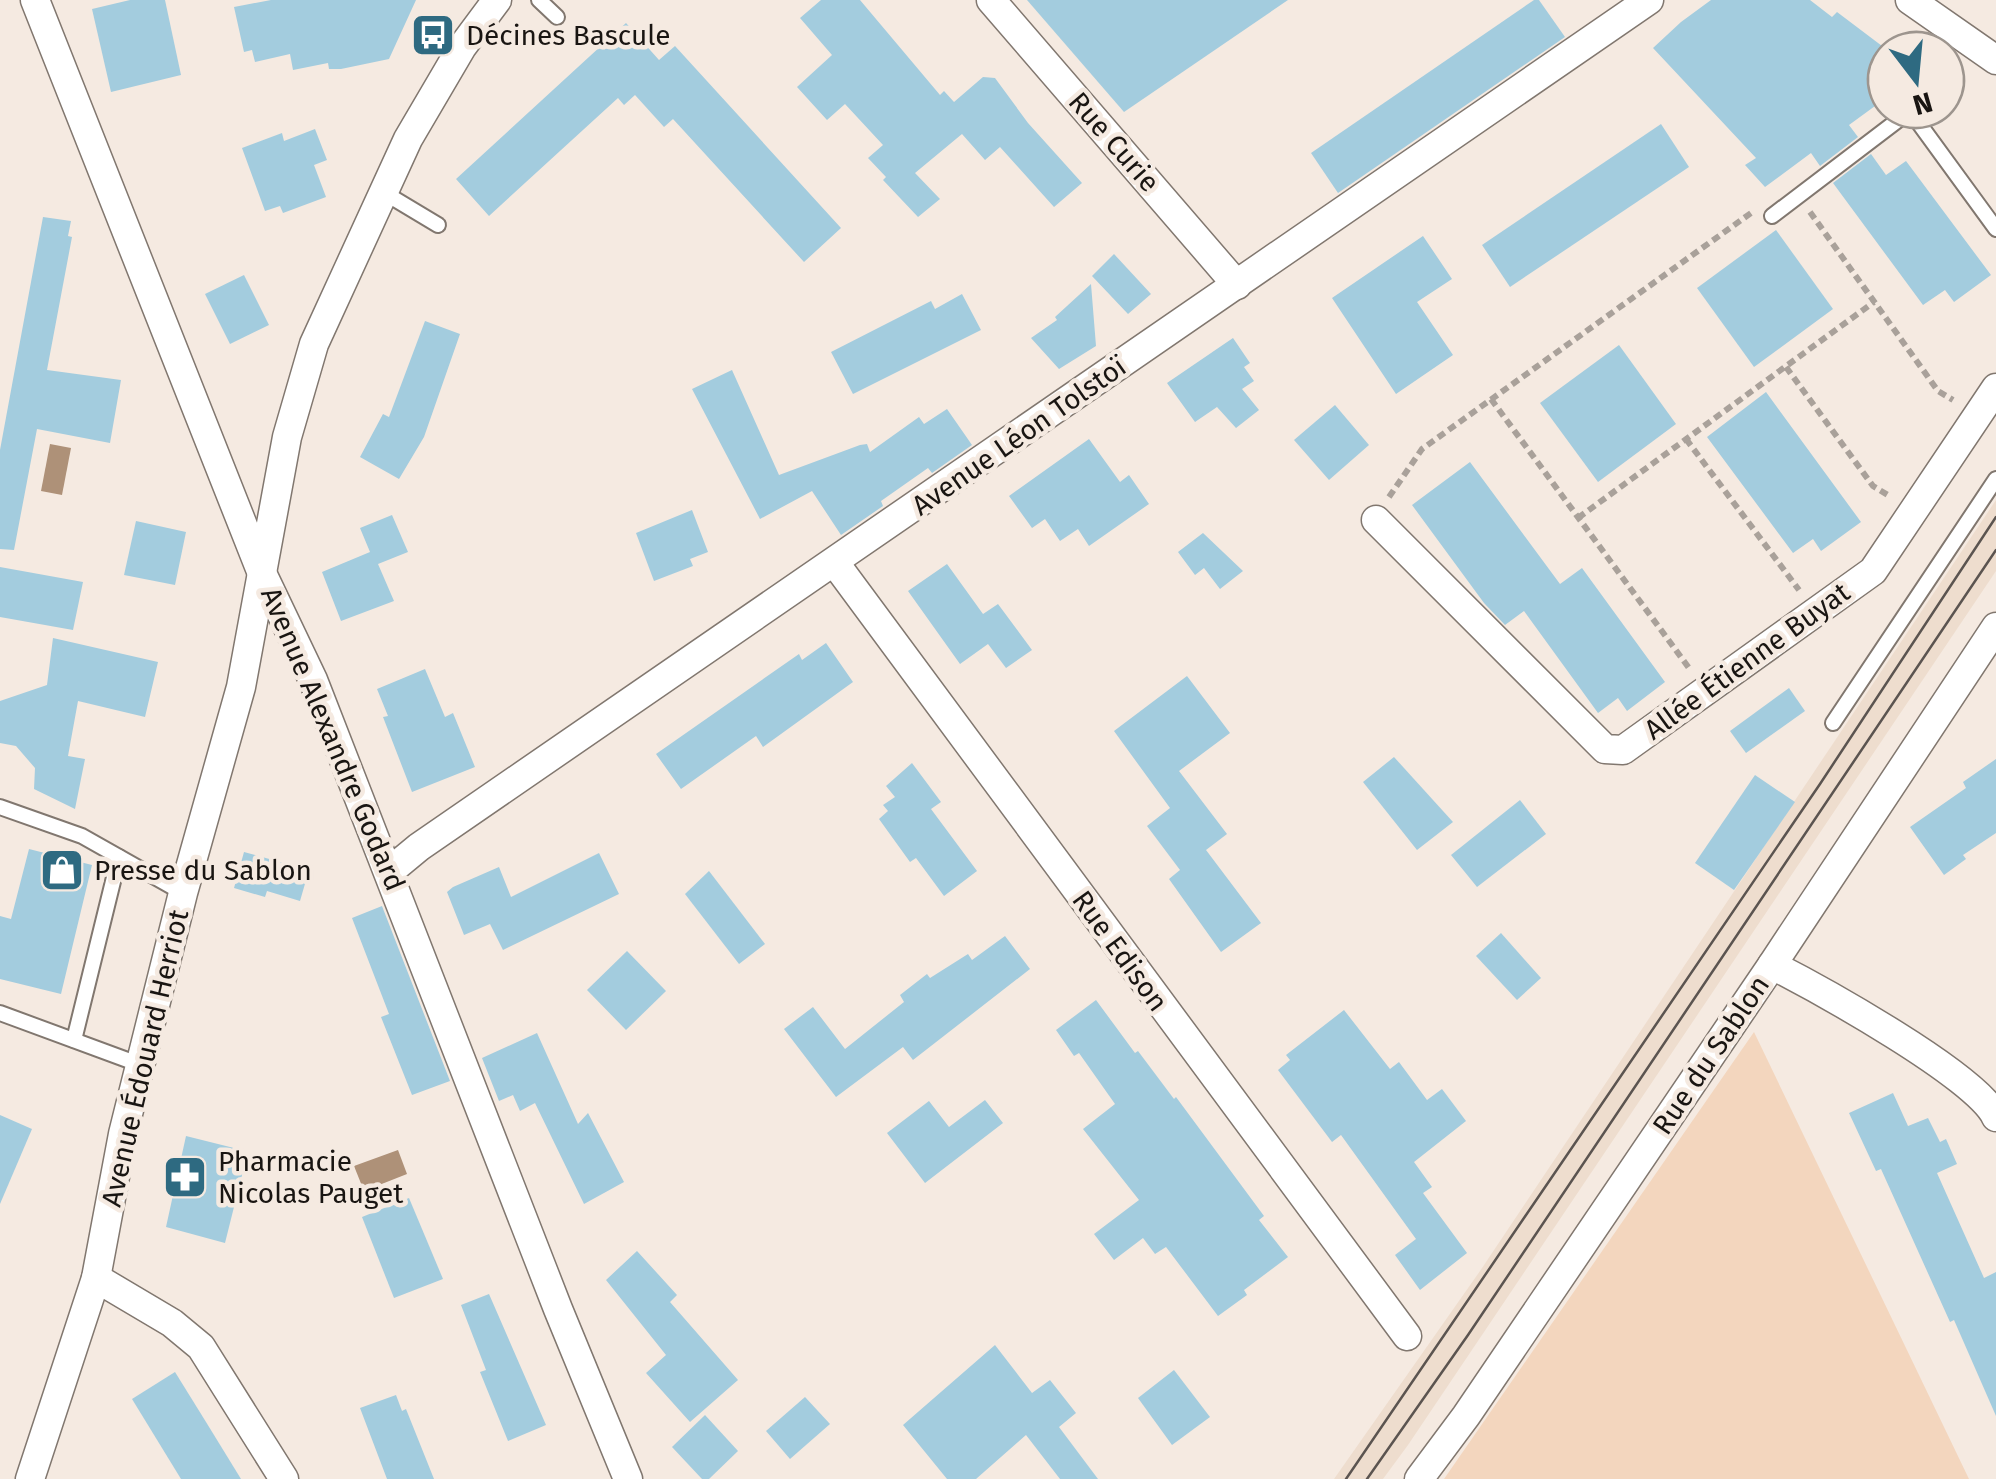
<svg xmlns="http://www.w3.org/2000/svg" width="1996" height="1479" viewBox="0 0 1996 1479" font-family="'Fira Sans',sans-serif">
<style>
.built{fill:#eeddce}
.green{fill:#f3d6be}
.water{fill:#ae9178}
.building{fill:#a3ccde}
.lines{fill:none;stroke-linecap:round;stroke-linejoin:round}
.lane-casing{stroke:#81776f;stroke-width:18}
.street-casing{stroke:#81776f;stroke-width:31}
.path{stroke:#a9a19a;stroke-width:6;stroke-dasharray:8 5;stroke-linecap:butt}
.lane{stroke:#fff;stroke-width:14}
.street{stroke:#fff;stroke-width:28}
.tram{stroke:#5b5450;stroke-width:2.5}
.labels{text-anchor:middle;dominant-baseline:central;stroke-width:9;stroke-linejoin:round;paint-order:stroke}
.poi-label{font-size:28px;fill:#191512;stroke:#f5eae1;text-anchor:start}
.street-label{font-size:28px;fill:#191512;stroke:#f5eae1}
</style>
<rect width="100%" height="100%" fill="#f5eae1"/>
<path class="built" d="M1996,500V571L1408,1445L1383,1479H1334L1480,1271Z"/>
<path class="green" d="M1754,1032L1969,1479H1444Z"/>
<g class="water">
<path d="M50,444L71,448L62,495L41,491Z"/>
<path d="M398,1150L407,1174L364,1191L354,1166Z"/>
</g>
<g class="building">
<path d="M130,0H165L181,75L111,92L92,9Z"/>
<path d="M271,0H416L389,59L341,69H329L328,63L293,70L290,54L255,62L252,50L244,52L234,7Z"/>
<path d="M821,0H860L940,95L944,91L954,102L983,77L995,78L1028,123L1082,183L1054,207L1000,147L985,160L962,134L915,173L940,199L918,217L883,180L886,177L868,158L883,145L845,104L827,120L797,87L832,55L800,18Z"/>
<path d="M1027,0H1288L1124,112Z"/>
<path d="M1534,0H1539L1565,37L1338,193L1311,153Z"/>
<path d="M1711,0H1810L1832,17L1837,12L1886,49V98L1849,125L1858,137L1820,166L1811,153L1765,187L1745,165L1756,158L1653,48L1681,22Z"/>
<path d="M626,23L659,60L675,46L841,228L804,262L673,119L664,127L635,95L624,105L618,98L489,216L456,179Z"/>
<path d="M1661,124L1689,167L1510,287L1482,245Z"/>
<path d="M315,129L327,160L314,165L326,197L283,213L280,206L265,211L242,148L282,133L284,141Z"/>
<path d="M1871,154L1886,175L1906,161L1991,275L1954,302L1945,290L1923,305L1833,183Z"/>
<path d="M43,217L71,221L68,236L72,237L47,370L121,380L110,443L37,429L14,550L0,549V450Z"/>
<path d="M1776,230L1833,309L1754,367L1697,288Z"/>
<path d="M1423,236L1452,279L1417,302L1453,355L1396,394L1332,298Z"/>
<path d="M1114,254L1151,294L1128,314L1092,276Z"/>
<path d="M244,275L269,325L230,344L205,294Z"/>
<path d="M1091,284L1096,346L1059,369L1031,338L1057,320L1055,317Z"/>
<path d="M962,294L981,330L853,394L831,352L931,301L935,309Z"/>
<path d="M425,321L460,334L424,437L399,479L360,457L383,414L389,417Z"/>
<path d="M1233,338L1250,363L1244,367L1254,381L1242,389L1259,410L1236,428L1217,407L1195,422L1167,383Z"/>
<path d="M1619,345L1676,424L1598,482L1540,403Z"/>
<path d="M732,370L779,475L860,445L867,444L870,452L919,417L924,424L947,409L972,445L932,473L928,468L881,501L883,506L841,535L812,491L760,519L692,389Z"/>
<path d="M1766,392L1861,522L1821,551L1813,539L1793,553L1707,437Z"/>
<path d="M1335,405L1369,445L1329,480L1294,440Z"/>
<path d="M1089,439L1120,482L1129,475L1149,504L1089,546L1078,529L1060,541L1045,519L1032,528L1009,496Z"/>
<path d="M1470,462L1560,584L1582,568L1665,682L1627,711L1618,698L1598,713L1524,611L1505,625L1484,603L1412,505Z"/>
<path d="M692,510L708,552L690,559L693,566L654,581L636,533Z"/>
<path d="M392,515L408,552L378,564L394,601L341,621L322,572L370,552L360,528Z"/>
<path d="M136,521L186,532L175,585L124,575Z"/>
<path d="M1203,533L1243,571L1220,589L1204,568L1195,575L1178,552Z"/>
<path d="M947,564L983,614L998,604L1032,650L1006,668L988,644L960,664L908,591Z"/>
<path d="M0,567L83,582L73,630L0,617Z"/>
<path d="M53,638L158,662L145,717L78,701L68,756L85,759L75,809L34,789L35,768L16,746L0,743V701L47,685Z"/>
<path d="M826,643L853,682L763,747L756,736L681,789L656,754L799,654L802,660Z"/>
<path d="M425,669L445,717L453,713L475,767L412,792L383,717L388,716L377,689Z"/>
<path d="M1187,676L1230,733L1179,771L1227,834L1206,850L1261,923L1221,952L1169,879L1180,870L1147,826L1170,808L1114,731Z"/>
<path d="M1789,688L1805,711L1746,753L1730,731Z"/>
<path d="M1394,757L1453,822L1417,850L1363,782Z"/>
<path d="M1996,759V833L1963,855L1966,859L1944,875L1910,827L1966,788L1963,782Z"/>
<path d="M912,763L941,802L931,809L977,871L944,896L916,858L910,862L879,819L888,811L883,805L895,797L886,786Z"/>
<path d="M1755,775L1795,802L1734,890L1695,863Z"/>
<path d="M1520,800L1546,834L1477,887L1451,855Z"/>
<path d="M29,849L92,865L61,994L0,979V916L11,919Z"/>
<path d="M244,852L309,870L300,901L267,891L265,897L234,888Z"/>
<path d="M599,853L619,894L503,950L490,924L464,935L447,892L453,887L499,867L511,897Z"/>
<path d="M709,871L765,944L739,964L685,894Z"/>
<path d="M382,906L450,1081L412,1095L381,1017L389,1014L352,918Z"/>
<path d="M1501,933L1541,978L1517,1000L1476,956Z"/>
<path d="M1005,936L1030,969L913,1060L903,1047L836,1097L784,1029L813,1007L845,1049L904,1002L900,995L927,974L930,978L968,954L972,960Z"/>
<path d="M627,951L666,991L626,1030L587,990Z"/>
<path d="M1096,1000L1135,1053L1138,1051L1174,1099L1176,1097L1264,1216L1259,1220L1288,1257L1244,1290L1247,1295L1218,1316L1166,1247L1155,1254L1143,1238L1114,1260L1094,1234L1139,1200L1083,1129L1115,1104L1079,1053L1074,1056L1056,1030Z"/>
<path d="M1344,1010L1390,1069L1399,1062L1427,1100L1442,1089L1466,1121L1414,1162L1432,1187L1423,1193L1467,1253L1420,1290L1395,1255L1416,1239L1341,1135L1332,1142L1278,1070L1290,1060L1286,1055Z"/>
<path d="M537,1033L578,1124L588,1113L624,1182L584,1204L535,1103L520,1111L513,1095L499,1101L482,1058Z"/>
<path d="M1893,1093L1908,1126L1928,1118L1940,1142L1946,1139L1957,1164L1937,1173L1984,1278L1996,1272V1416L1954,1320L1950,1322L1881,1169L1876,1171L1849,1113Z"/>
<path d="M985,1100L1003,1123L925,1183L887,1133L929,1101L949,1127Z"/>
<path d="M0,1115L32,1129L0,1204Z"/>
<path d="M186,1136L234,1148L231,1160L245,1163L225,1243L166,1227Z"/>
<path d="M409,1198L443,1279L394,1298L362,1217Z"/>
<path d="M637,1251L677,1295L670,1302L738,1380L690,1422L646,1373L666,1355L606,1280Z"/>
<path d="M489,1294L546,1425L508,1441L480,1372L486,1370L461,1305Z"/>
<path d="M995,1345L1032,1393L1050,1380L1076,1413L1059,1427L1098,1479H1060L1026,1435L976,1479H947L903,1425Z"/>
<path d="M1174,1370L1210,1417L1172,1445L1138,1398Z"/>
<path d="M175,1372L206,1422L241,1479H181L132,1399Z"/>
<path d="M396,1395L402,1411L406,1409L434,1479H387L360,1408Z"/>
<path d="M805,1397L830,1424L790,1459L766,1431Z"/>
<path d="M705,1415L738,1451L709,1479H702L672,1447Z"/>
</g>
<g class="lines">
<g class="lane-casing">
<g id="lane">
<path d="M539,0L557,17"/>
<path d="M383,192L438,225"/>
<path d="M1772,216L1910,111L1996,229"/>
<path d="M1833,723L1996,479"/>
<path d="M0,807L82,836L183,893"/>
<path d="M0,1013L141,1065"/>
<path d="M74,1040L119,857"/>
</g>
</g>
<g class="street-casing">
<g id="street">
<path d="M35,0L261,571L313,680L558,1309L628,1479"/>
<path d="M991,0L1237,285"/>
<path d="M1910,0L1996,60"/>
<path d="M1376,520L1605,749L1623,750L1873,571L1996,388"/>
<path d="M835,563L1407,1336"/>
<path d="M390,871L419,847L1649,0"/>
<path d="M1772,965C1819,989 1977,1076 1996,1117"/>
<path d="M96,1278L172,1323L201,1347L284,1479"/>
<path d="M30,1479L96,1278L123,1134L183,893L241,687L287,437L314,344L408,139L462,47L497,0"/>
<path d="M1419,1479L1466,1416L1772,965L1996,627"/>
</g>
</g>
<g class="path">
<path d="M1810,212L1938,391L1953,400"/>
<path d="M1786,367L1873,486L1891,497"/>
<path d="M1491,399L1689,668"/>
<path d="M1686,439L1799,590"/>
<path d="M1389,497L1422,449L1751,213"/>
<path d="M1578,518L1874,302"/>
</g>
<use href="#lane" class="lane"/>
<use href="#street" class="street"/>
<g class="tram">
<path d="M1346,1479L1820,784L1996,517"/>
<path d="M1367,1479L1468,1335L1996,550"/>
</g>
</g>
<defs>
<g id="bus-square" transform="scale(2.25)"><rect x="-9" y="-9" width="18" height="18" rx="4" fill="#2e6a81" stroke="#f5eae1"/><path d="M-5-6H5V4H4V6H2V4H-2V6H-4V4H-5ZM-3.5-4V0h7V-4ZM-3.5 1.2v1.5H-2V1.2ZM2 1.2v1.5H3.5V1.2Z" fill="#fff"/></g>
<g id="shop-square" transform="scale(2.25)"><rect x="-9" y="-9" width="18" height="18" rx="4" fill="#2e6a81" stroke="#f5eae1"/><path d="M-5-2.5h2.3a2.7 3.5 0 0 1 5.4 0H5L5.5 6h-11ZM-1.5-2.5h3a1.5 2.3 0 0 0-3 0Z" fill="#fff"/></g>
<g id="pharmacy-square" transform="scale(2.25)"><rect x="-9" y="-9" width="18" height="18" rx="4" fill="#2e6a81" stroke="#f5eae1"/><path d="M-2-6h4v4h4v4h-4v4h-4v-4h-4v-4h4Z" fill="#fff"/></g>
</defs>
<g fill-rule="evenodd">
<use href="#bus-square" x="433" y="35"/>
<use href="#shop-square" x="62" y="870"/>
<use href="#pharmacy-square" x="185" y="1177"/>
</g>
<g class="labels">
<g class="poi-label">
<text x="466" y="35">Décines Bascule</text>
<text x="94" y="870">Presse du Sablon</text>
<text x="218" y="1161">Pharmacie<tspan x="218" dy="32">Nicolas Pauget</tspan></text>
</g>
<g class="street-label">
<text transform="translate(1114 142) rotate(49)">Rue Curie</text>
<text transform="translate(1019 436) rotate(-35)">Avenue Léon Tolstoï</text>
<text transform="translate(1747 661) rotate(-36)">Allée Étienne Buyat</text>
<text transform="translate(333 739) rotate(67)">Avenue Alexandre Godard</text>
<text transform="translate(1120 951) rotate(54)">Rue Edison</text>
<text transform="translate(1711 1055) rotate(-56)">Rue du Sablon</text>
<text transform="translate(145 1058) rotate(-77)">Avenue Édouard Herriot</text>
</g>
</g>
<g transform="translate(1916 80) rotate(164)"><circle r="48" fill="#f5eae1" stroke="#9d958e" stroke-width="2.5"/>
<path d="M0-8L18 38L0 25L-18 38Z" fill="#2e6a81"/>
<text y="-15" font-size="28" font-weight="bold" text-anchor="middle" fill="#191512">N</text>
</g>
</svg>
